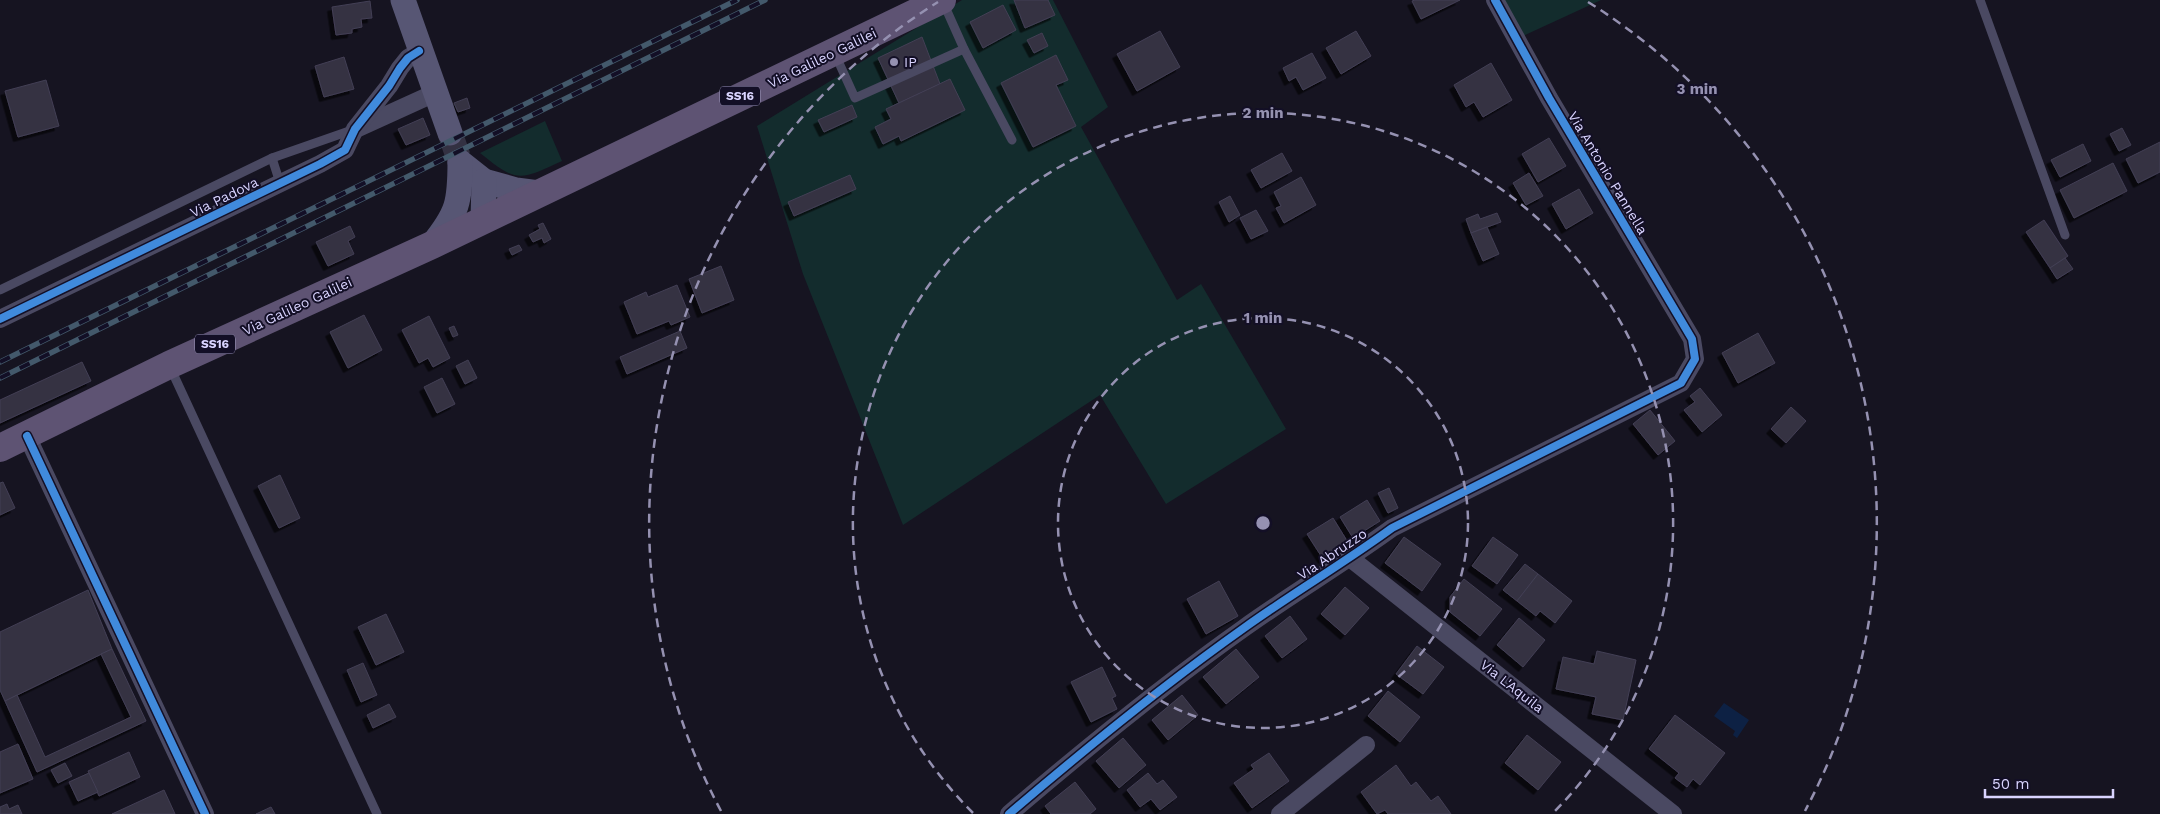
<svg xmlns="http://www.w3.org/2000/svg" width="2160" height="814" viewBox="0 0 2160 814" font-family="'Work Sans',sans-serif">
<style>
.green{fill:#132c2d}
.water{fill:#0d2144}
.building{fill:#343243;stroke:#433f54;filter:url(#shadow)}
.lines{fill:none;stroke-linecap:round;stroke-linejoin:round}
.secondary-tunnel{stroke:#333142;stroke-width:25;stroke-dasharray:25 12;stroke-linecap:butt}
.lane{stroke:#4a4962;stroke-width:9}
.street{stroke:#4a4962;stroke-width:18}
.secondary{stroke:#575674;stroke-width:25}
.primary{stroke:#5e5373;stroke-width:28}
.rail-casing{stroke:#43596b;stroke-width:5.5}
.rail{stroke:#130f26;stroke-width:4;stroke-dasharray:11;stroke-linecap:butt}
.cycleway-casing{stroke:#130f26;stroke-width:11}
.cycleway{stroke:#408adc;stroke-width:8}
.ring{fill:none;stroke:#9591b1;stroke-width:2.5;stroke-dasharray:9 6}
.poi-dot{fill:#9591b1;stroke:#130f26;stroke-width:2}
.labels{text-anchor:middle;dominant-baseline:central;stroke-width:4;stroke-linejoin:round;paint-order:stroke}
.shield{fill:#130f26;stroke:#9e99be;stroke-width:1}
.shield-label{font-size:12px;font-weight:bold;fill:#d9d4ff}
.street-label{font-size:14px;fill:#d9d4ff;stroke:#130f26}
.poi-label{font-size:14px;fill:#d9d4ff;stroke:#130f26;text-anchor:start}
.centre{fill:#9591b1;stroke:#130f26;stroke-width:2.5}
.ring-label{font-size:15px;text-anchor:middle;font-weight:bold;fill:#9591b1;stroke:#130f26;stroke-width:4;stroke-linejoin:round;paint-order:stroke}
</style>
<defs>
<filter id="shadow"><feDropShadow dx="-4.5" dy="4.5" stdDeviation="0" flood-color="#0009"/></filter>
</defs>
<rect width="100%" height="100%" fill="#161421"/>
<g class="green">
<path d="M962,0H1053L1108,107L1081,127L1177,300L1201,284L1286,429L1166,504L1100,395L903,525L803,274L757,126Z"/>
<path d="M1502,0H1601L1523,36Z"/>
<path d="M545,121L562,161C519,181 517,183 480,153Z"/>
</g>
<path class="water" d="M1724,703L1749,720L1737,738L1733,735L1735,731L1714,716Z"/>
<g class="building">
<path d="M1014,0H1048L1055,15L1025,28Z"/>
<path d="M1415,0H1460L1421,19L1412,1Z"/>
<path d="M370,1L372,18L361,19L362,27L352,29V33L336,35L332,7Z"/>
<path d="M1003,5L1016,30L983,48L970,22Z"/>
<path d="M1160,31L1180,67L1137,91L1117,54Z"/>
<path d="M1356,31L1371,56L1341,74L1326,48Z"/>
<path d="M1042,33L1048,46L1034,53L1027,40Z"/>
<path d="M922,37L940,84L899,103L878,58Z"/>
<path d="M1312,53L1326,78L1303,90L1296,77L1289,81L1283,68Z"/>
<path d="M1056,55L1068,80L1056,85L1076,126L1033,147L1001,83Z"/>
<path d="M344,57L354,89L324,97L315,66Z"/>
<path d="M1491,63L1512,100L1483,117L1474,102L1466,107L1454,85Z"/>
<path d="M950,79L965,110L901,141L899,136L883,144L875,127L891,119L886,109Z"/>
<path d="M46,80L59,126L18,137L5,91Z"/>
<path d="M467,98L470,108L458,112L454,103Z"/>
<path d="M852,105L857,117L824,132L818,120Z"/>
<path d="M423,118L430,135L406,145L398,129Z"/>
<path d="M2122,128L2131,145L2119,151L2110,134Z"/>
<path d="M1549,138L1566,166L1538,182L1522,154Z"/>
<path d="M2160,142V172L2138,183L2126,159Z"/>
<path d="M2083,144L2091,161L2060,177L2051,160Z"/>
<path d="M1282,153L1292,171L1261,188L1251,170Z"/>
<path d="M2113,163L2127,191L2074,218L2060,190Z"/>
<path d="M1529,173L1543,196L1526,205L1513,183Z"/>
<path d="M850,175L856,189L794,216L788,202Z"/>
<path d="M1301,177L1316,205L1284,223L1276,208L1281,206L1274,192Z"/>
<path d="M1579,189L1593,213L1566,229L1552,204Z"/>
<path d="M1230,196L1240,215L1229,222L1219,202Z"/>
<path d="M1256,210L1268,231L1251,239L1240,218Z"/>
<path d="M1497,213L1501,222L1471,233L1466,219L1478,214L1480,219Z"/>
<path d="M2044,220L2068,256L2050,268L2026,232Z"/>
<path d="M543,223L551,239L544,243L542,238L533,242L529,235L540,229L538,225Z"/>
<path d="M350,226L355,237L348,241L354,254L328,266L316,242Z"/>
<path d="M1487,227L1499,254L1483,261L1471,233Z"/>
<path d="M519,245L522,250L512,255L509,249Z"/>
<path d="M2065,258L2073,269L2057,279L2050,268Z"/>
<path d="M721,266L734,300L702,313L689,279Z"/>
<path d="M677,285L690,317L671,325L669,321L637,334L624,302L646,292L648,297Z"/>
<path d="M364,315L382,350L348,368L330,332Z"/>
<path d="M429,316L450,358L433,367L428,358L419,363L402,330Z"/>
<path d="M454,326L458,335L453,337L449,328Z"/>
<path d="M680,331L687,348L627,374L620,357Z"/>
<path d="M1758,333L1775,363L1738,383L1722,353Z"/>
<path d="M468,360L477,378L465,384L456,366Z"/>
<path d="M82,362L91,381L0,423V400Z"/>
<path d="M442,378L455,404L437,413L424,387Z"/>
<path d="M1700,388L1722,415L1702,432L1684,410L1695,402L1690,396Z"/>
<path d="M1791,407L1806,421L1786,443L1771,429Z"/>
<path d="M1650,410L1675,441L1658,455L1633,424Z"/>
<path d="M280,475L300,518L279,528L258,486Z"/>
<path d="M3,482L15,508L0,515V483Z"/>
<path d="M1389,488L1398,508L1388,513L1378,493Z"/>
<path d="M1367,500L1380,521L1353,538L1340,517Z"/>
<path d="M1333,518L1349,544L1323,559L1307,534Z"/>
<path d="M1404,537L1441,564L1422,591L1385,563Z"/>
<path d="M1493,537L1518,555L1497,584L1472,566Z"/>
<path d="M1525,564L1538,574L1517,601L1503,590Z"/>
<path d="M1538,574L1572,601L1555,623L1540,611L1536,616L1517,601Z"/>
<path d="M1464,579L1502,609L1480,636L1450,612V597Z"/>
<path d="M1219,581L1238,616L1206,634L1187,599Z"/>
<path d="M1345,587L1369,608L1345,635L1321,614Z"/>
<path d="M88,590L112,649L5,701L0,690V632Z"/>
<path d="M386,614L404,652L376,665L358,627Z"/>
<path d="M1290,616L1307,639L1282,658L1265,636Z"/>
<path d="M1519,618L1545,640L1523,667L1497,645Z"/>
<path d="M1417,646L1444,667L1423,694L1396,674Z"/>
<path d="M112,649L146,721L37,772L5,701L17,695L45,757L131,717L101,654Z"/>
<path d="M1236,649L1259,677L1226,704L1203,677Z"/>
<path d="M1597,651L1636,660L1623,720L1592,714L1596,697L1556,689L1563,657L1594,664Z"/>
<path d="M363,663L377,695L361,702L347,670Z"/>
<path d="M1102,667L1116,696L1112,698L1117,709L1091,722L1071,682Z"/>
<path d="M1388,691L1420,717L1400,742L1368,716Z"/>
<path d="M1182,695L1198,715L1168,740L1152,720Z"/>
<path d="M389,704L396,717L373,728L367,715Z"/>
<path d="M1675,715L1725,753L1700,785L1693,779L1687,787L1675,778L1679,773L1649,749Z"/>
<path d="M1527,735L1561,762L1538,790L1505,763Z"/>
<path d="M1123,738L1146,765L1119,788L1096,761Z"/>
<path d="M18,744L33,779L0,793V752Z"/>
<path d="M129,752L140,777L99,796L88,771Z"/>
<path d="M1269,753L1289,781L1252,808L1234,783L1254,769L1251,765Z"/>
<path d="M65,763L72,776L58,783L51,770Z"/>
<path d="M1396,765L1411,786L1416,782L1431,801L1438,796L1451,814H1388L1385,810L1377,814L1361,792Z"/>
<path d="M89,773L98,792L78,801L69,782Z"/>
<path d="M1148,773L1157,784L1163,780L1177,797L1160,810L1151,799L1140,807L1127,790Z"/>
<path d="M1075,782L1096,809L1090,814H1051L1045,806Z"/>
<path d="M164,790L175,814H112Z"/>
<path d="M7,804L9,809L18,805L22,814H0V807Z"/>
<path d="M271,807L275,814H256Z"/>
</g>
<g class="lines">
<path class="secondary-tunnel" d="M450,133L460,162"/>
<g class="lane">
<path d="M1980,0L2065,235"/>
<path d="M964,49L1012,140"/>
<path d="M835,54L855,98L964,49L943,2"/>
<path d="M272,158L280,183"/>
<path d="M0,290L272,158L355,129"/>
<path d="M170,367L377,814"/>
</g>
<g class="street">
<path d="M358,128L435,93"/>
<path d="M0,319L320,164L345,150L355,129L389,86L400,68L408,58L419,51"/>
<path d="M27,436L205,814"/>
<path d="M1350,558L1673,814"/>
<path d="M1009,814C1085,749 1162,686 1244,628C1293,593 1344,563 1392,528L1681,383L1695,359L1692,339L1549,98L1495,0"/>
<path d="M1280,814L1366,745"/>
</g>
<g class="secondary">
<path d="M403,0L450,133"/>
<path d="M460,162L484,181L516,190L539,193"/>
<path d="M483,219L484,181"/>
<path d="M432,245C458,213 460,202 460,162"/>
</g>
<path class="primary" d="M0,448L169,365L432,245L942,0"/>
<g class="rail-casing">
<g id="rail">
<path d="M0,362L737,0"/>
<path d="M0,378L765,0"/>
</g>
</g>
<use href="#rail" class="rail"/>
<g class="cycleway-casing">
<g id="cycleway">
<path d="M0,319L320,164L345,150L355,129L389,86L400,68L408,58L419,51"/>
<path d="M27,436L205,814"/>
<path d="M1009,814C1085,749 1162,686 1244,628C1293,593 1344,563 1392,528L1681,383L1695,359L1692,339L1549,98L1495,0"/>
</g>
</g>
<use href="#cycleway" class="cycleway"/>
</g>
<g class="ring">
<circle cx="1263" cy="523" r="205"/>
<path d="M973 813A410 410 0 1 1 1553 813"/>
<path d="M721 811A614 614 0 0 1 938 2M1588 2A614 614 0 0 1 1805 811"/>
</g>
<circle class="poi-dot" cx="894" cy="62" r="5"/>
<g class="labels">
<g class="shield">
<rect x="720" y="86.5" width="40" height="19" rx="4"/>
<rect x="195" y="334.5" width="40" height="19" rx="4"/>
</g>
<g class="shield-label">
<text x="740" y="96">SS16</text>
<text x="215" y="344">SS16</text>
</g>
<g class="street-label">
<text transform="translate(822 58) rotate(-26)">Via Galileo Galilei</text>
<text transform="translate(1608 173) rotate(59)">Via Antonio Pannella</text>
<text transform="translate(224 197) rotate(-26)">Via Padova</text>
<text transform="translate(297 306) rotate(-25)">Via Galileo Galilei</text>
<text transform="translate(1332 554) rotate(-34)">Via Abruzzo</text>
<text transform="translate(1512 686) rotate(38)">Via L'Aquila</text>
</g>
<g class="poi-label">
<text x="904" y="62">IP</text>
</g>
</g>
<circle cx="1263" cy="523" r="8" class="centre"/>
<g class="ring-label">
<text x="1697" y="94">3 min</text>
<text x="1263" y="118">2 min</text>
<text x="1263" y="323">1 min</text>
</g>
<path d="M1985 789v8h128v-8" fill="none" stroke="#d9d4ff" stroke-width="2.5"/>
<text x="1992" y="789" font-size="15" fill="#d9d4ff" stroke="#130f26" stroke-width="4" paint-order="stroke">50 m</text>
</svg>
